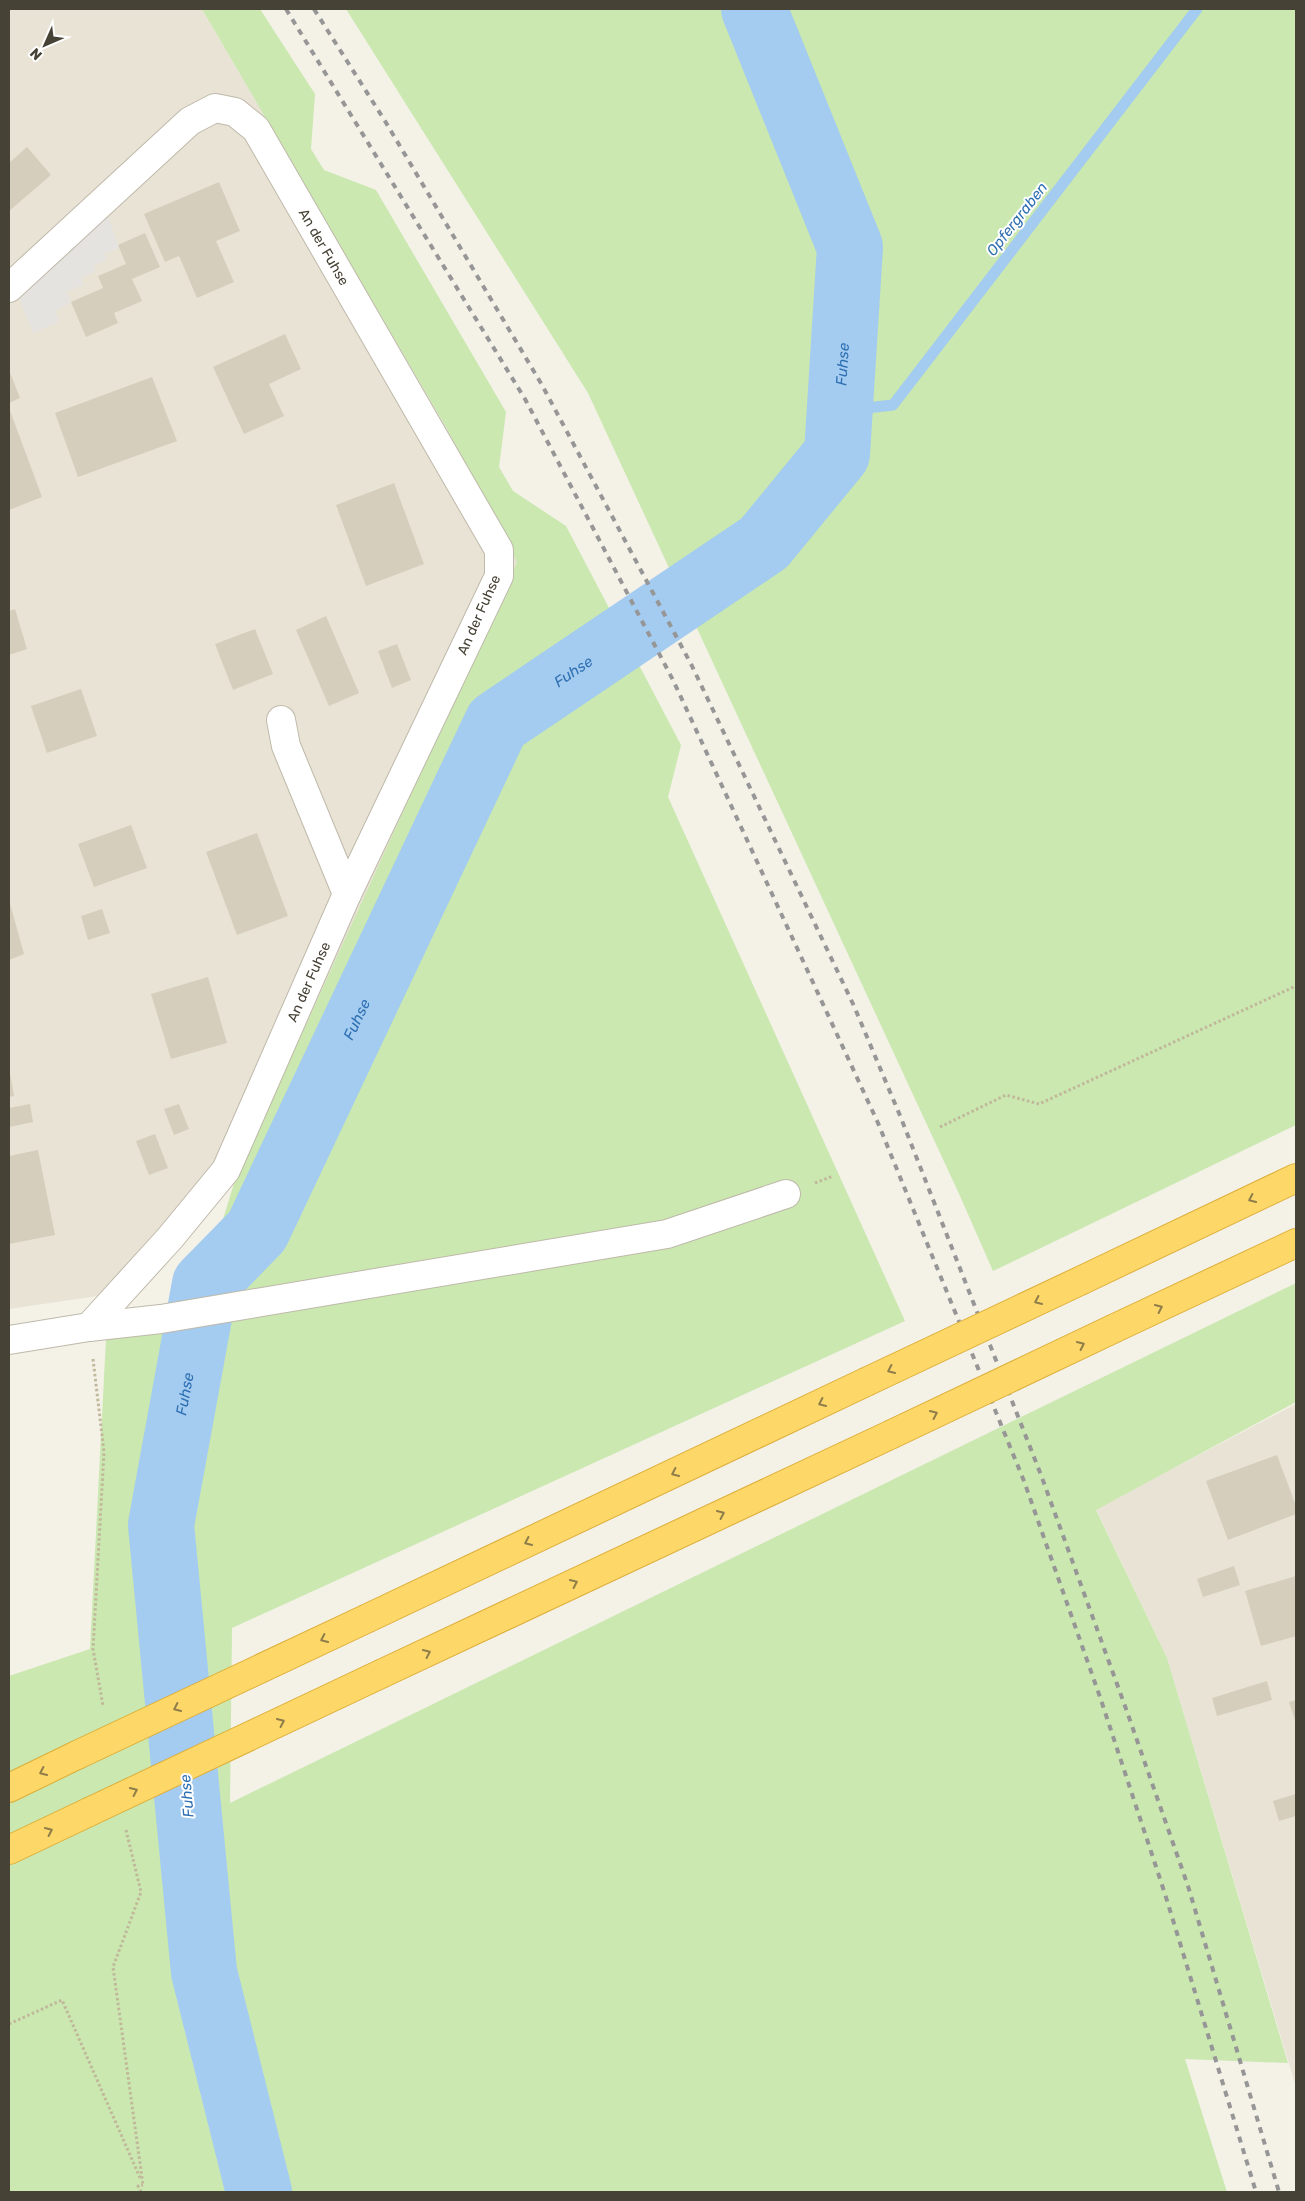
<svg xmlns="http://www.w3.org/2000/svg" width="1305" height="2201" viewBox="0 0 1305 2201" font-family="Rubik,sans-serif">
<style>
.residential{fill:#e8e3d5}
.green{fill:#cae8b0}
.parking{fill:#e5e3df}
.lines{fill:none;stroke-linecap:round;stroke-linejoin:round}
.stream{stroke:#a4cbf0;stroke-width:11}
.river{stroke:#a4cbf0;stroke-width:66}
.building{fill:#d5cebd}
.minor-casing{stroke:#bfb9aa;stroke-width:30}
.highway-casing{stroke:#ddae38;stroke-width:30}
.path{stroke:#c1b79b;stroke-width:3;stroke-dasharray:2.5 2.5;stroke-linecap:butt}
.minor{stroke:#fff;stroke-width:28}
.highway{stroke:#fdd869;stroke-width:28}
.rail{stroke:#969696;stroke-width:4;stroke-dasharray:6 6;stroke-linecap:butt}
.highway-bridge-casing{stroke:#ddae38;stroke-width:30;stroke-linecap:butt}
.highway-bridge{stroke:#fdd869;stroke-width:28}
.oneway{stroke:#907e4a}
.labels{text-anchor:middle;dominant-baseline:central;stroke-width:4;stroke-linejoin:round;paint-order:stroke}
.street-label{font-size:14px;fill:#474236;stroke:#fff}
.water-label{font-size:15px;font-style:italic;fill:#2f70b3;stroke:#fff}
</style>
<rect width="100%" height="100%" fill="#f4f1e7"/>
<g class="residential">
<path d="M9,9H202L447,429L518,562L235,1180L104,1295L9,1309Z"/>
<path d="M1296,1404V2087L1167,1658L1096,1509Z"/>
</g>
<g class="green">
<path d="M202,9H260L315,94L311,149L324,170L376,190L506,412L499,467L513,491L566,526L681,745L668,797L905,1321L232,1628L230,1803L1296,1283V1402L1096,1510L1167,1658L1288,2063L1185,2059L1227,2192H9V1676L90,1649L106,1339L125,1332L136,1307L191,1324L235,1180L517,562L447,429Z"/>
<path d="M346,9H1296V1125L993,1271L960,1196L588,393Z"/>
</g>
<path class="parking" d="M106,210L119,248L104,254L107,260L93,266L96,271L81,278L83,285L67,292L71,302L56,311L59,322L33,333L17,293Z"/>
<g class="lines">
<path class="stream" d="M840,411L893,405L1197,9"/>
<path class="river" id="s1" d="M259,2192L204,1972L161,1525L205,1284L257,1231L497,723L764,543L837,454L850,247L754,9"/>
</g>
<g class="building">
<path d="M27,147L51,175L9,211V163Z"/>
<path d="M219,182L240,231L216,241L234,282L197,298L179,256L165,262L144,214Z"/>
<path d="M145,233L160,267L132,279L142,301L114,313L118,323L86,337L71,302L103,288L98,276L126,264L118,245Z"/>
<path d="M285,334L301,369L269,384L284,416L244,434L213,367Z"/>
<path d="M9,370L20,398L9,403Z"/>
<path d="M152,377L177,441L78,477L55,413Z"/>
<path d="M9,408L42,497L9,510Z"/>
<path d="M394,483L424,564L366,586L336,505Z"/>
<path d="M15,609L27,649L9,655V611Z"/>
<path d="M326,616L359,693L329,706L296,630Z"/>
<path d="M255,629L273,674L233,690L215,644Z"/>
<path d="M397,644L411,680L392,688L378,651Z"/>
<path d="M81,689L97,736L47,753L31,706Z"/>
<path d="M131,825L147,868L94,887L78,844Z"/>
<path d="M257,833L288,916L237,935L206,852Z"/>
<path d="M9,900L24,954L9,960Z"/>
<path d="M102,909L110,933L88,940L81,916Z"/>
<path d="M208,977L227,1043L171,1059L151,994Z"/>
<path d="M10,1073L14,1096L9,1097V1074Z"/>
<path d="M30,1104L33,1122L9,1127V1108Z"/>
<path d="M179,1104L189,1129L174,1135L164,1109Z"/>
<path d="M155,1134L168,1168L149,1175L136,1141Z"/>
<path d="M38,1150L55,1235L9,1244V1156Z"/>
<path d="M1277,1455L1296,1506V1514L1228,1540L1206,1481Z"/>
<path d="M1234,1566L1240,1585L1203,1597L1197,1579Z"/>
<path d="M1296,1576V1636L1261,1646L1245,1591Z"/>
<path d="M1267,1681L1272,1700L1217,1716L1212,1698Z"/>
<path d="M1296,1700V1723L1289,1702Z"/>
<path d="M1296,1794V1816L1279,1821L1273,1801Z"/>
</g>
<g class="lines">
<g class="minor-casing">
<g id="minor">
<path id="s2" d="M9,288L190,121L215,108L235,112L256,129L499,550V576L347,894L226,1170L170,1238L89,1327"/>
<path d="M281,720L286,746L347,894"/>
<path d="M9,1340L89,1327L161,1319L667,1234L786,1194"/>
</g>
</g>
<g class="highway-casing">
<g id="highway">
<path d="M1082,1280L1296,1178"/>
<path d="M1115,1328L1296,1243"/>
<path d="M368,1618L866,1382"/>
<path d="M383,1673L890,1435"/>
<path d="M9,1788L77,1755"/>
<path d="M9,1850L89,1812"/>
</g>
</g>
<g class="path">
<path d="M940,1127L1006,1095L1039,1104L1296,986"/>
<path d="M815,1183L833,1176"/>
<path d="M93,1359L104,1452L93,1649L103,1706"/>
<path d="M126,1830L141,1892L113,1967L143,2185"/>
<path d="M9,2024L62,2000L141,2180"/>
<path d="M141,2192L138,2186L143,2185"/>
</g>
<use href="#minor" class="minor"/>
<use href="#highway" class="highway"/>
<g class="rail">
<path d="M286,9L525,399L673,680L878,1123L1024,1481L1100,1697L1165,1894L1256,2192"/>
<path d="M314,9L385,121L542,385L692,666L854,1006L901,1118L1041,1475L1125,1706L1188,1886L1279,2192"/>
</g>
<g class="highway-bridge-casing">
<g id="highway-bridge">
<path d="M866,1382L1082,1280"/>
<path d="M890,1435L1115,1328"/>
<path d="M77,1755L368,1618"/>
<path d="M89,1812L383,1673"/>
</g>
</g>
<use href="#highway-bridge" class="highway-bridge"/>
</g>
<defs><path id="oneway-chevron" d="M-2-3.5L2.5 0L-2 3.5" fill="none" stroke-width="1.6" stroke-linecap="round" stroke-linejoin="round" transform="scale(1.25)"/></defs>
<g class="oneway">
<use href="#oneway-chevron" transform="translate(1252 1199) rotate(155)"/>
<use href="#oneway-chevron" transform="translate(1038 1301) rotate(155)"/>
<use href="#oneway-chevron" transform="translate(1159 1308) rotate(-25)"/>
<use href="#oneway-chevron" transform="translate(1081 1345) rotate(-25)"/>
<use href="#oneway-chevron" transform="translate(891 1370) rotate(155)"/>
<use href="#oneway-chevron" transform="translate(822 1403) rotate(155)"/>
<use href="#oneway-chevron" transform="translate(934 1414) rotate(-25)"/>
<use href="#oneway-chevron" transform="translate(675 1473) rotate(155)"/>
<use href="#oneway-chevron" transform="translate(721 1514) rotate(-25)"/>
<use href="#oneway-chevron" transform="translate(528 1542) rotate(155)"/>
<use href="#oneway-chevron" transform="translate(574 1583) rotate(-25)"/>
<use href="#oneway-chevron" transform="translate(324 1639) rotate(155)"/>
<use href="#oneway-chevron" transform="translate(427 1653) rotate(-25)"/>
<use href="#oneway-chevron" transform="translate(177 1708) rotate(155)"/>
<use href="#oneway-chevron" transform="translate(281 1722) rotate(-25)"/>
<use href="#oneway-chevron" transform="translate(43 1772) rotate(155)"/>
<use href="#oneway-chevron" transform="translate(134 1791) rotate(-25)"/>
<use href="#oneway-chevron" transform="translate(49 1831) rotate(-25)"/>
</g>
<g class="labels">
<g class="street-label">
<text stroke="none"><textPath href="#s2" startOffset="458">An der Fuhse</textPath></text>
<text transform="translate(479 615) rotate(-66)">An der Fuhse</text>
<text transform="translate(309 982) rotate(-66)">An der Fuhse</text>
</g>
<g class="water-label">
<text transform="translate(1017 219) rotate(-52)">Opfergraben</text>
<text stroke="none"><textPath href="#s1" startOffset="2084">Fuhse</textPath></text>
<text stroke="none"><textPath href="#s1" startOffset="1649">Fuhse</textPath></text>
<text stroke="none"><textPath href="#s1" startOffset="1229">Fuhse</textPath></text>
<text stroke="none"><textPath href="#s1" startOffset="809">Fuhse</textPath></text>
<text transform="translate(187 1796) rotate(-95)">Fuhse</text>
</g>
</g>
<rect width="1305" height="2201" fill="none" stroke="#474236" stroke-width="20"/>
<g transform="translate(45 45) rotate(225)" stroke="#ffffff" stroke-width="4" paint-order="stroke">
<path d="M0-4L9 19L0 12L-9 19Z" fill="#474236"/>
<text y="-8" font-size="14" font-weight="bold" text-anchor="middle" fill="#474236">N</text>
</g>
</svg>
